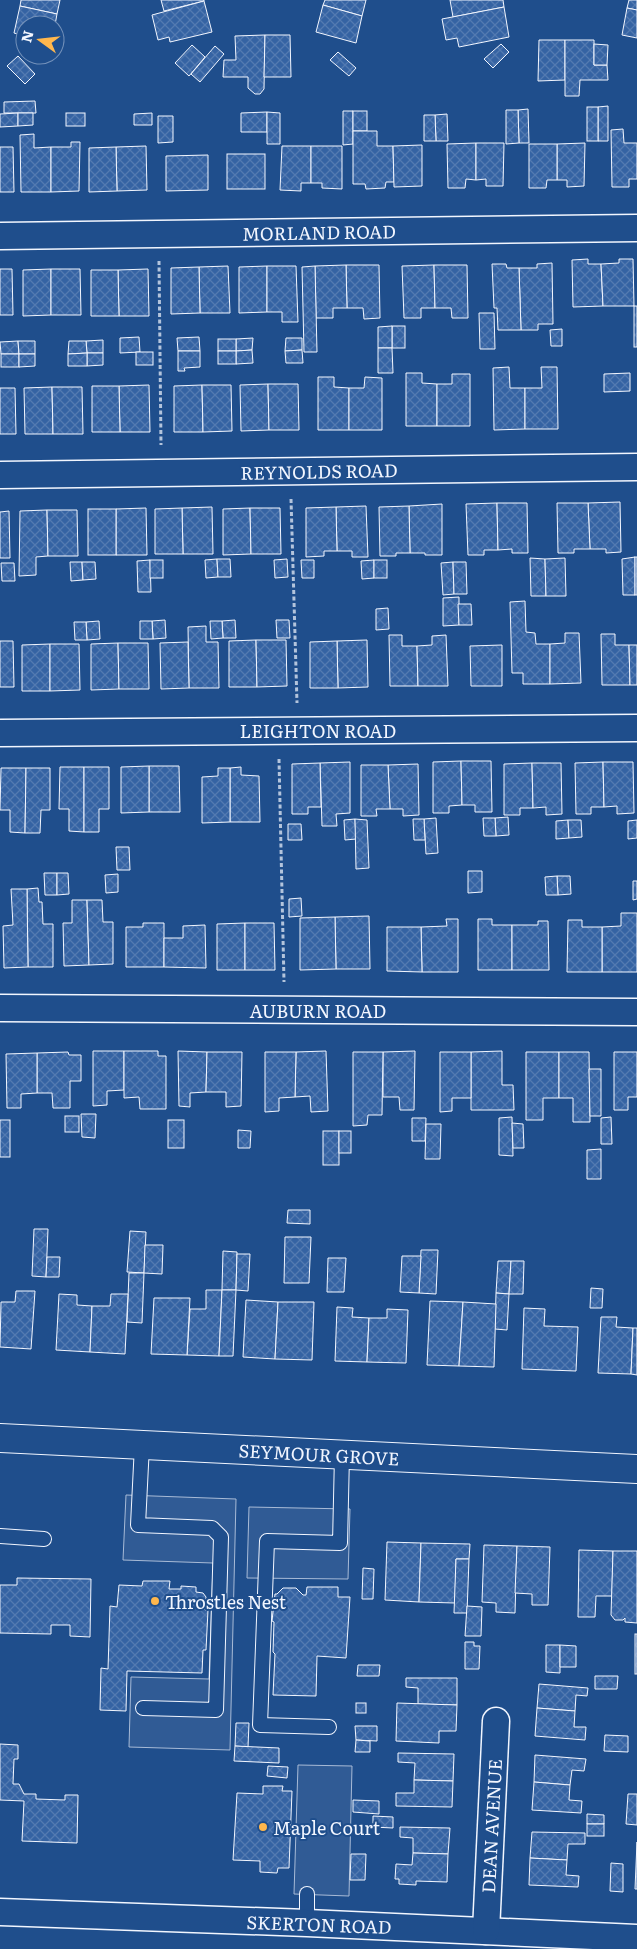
<svg xmlns="http://www.w3.org/2000/svg" width="637" height="1949" viewBox="0 0 637 1949" font-family="Literata,serif">
<style>
.parking{fill:#305b95;stroke:#a8bbd7}
.building{fill:url(#building-cross-hatch);stroke:#f2f6ff}
.lines{fill:none;stroke-linecap:round;stroke-linejoin:round}
.lane-casing{stroke:#f2f6ff;stroke-width:16}
.street-casing{stroke:#f2f6ff;stroke-width:29}
.secondary-casing{stroke:#f2f6ff;stroke-width:30}
.path{stroke:#b3c4dc;stroke-width:3;stroke-dasharray:4 2.5;stroke-linecap:butt}
.lane{stroke:#1f4e8c;stroke-width:14}
.street{stroke:#1f4e8c;stroke-width:26}
.secondary{stroke:#1f4e8c;stroke-width:28}
.poi-dot{fill:#ffb74d;stroke:#1f4e8c;stroke-width:2}
.labels{text-anchor:middle;dominant-baseline:central;stroke-width:4;stroke-linejoin:round;paint-order:stroke}
.street-label{font-size:18px;fill:#f2f6ff;stroke:#1f4e8c}
.poi-label{font-size:18px;fill:#f2f6ff;stroke:#1f4e8c;text-anchor:start}
</style>
<defs>
<pattern id="building-cross-hatch" width="8" height="8" patternUnits="userSpaceOnUse" patternTransform="scale(1.25)"><rect width="8" height="8" fill="#3563a3"/><path d="M0 0l8 8M0 8l8-8" fill="none" stroke="#537ab1"/></pattern>
</defs>
<rect width="100%" height="100%" fill="#1f4e8c"/>
<g class="parking">
<path d="M126,1495L236,1499L230,1750L129,1747L131,1677L209,1679L213,1563L123,1560Z"/>
<path d="M249,1507L350,1509L348,1579L247,1578Z"/>
<path d="M298,1765L352,1766L349,1896L294,1894Z"/>
</g>
<g class="building">
<path d="M21,0H60L57,14L20,6Z"/>
<path d="M161,0H204V1L164,11Z"/>
<path d="M325,0H366L362,16L323,5Z"/>
<path d="M450,0H503L504,7L453,17Z"/>
<path d="M629,0H637V10L627,8Z"/>
<path d="M204,1L212,32L170,42L169,37L158,40L152,15Z"/>
<path d="M323,5L362,16L356,43L316,32Z"/>
<path d="M20,6L57,14L55,25H25V36L14,33Z"/>
<path d="M504,7L509,37L459,47L457,38L446,40L442,19Z"/>
<path d="M627,8L637,10V38L622,35Z"/>
<path d="M265,35L264,89L260,94H255L248,88V77H223L224,60H236L235,36Z"/>
<path d="M265,35H290L291,77H264Z"/>
<path d="M539,40H565V80L538,81Z"/>
<path d="M565,40H594V65H607L608,80H580L579,96H565Z"/>
<path d="M501,44L509,52L493,68L484,59Z"/>
<path d="M594,44L608,45L607,65H594Z"/>
<path d="M192,45L205,57L189,76L175,63Z"/>
<path d="M215,46L224,54L200,82L191,74Z"/>
<path d="M338,52L356,68L349,76L330,60Z"/>
<path d="M18,56L35,74L25,84L7,66Z"/>
<path d="M35,101L36,113H4V102Z"/>
<path d="M608,106V141H598V107Z"/>
<rect x="587" y="107" width="11" height="34"/>
<path d="M528,109L529,143H519L518,110Z"/>
<path d="M506,110H518L519,143L506,144Z"/>
<path d="M343,111H353V144L343,145Z"/>
<rect x="353" y="111" width="14" height="20"/>
<path d="M267,112V132H241V113Z"/>
<path d="M267,112L280,113V144H267Z"/>
<path d="M18,113V126L0,127V114Z"/>
<path d="M18,113H33V125L18,126Z"/>
<rect x="66" y="113" width="19" height="13"/>
<path d="M152,113V125H134V114Z"/>
<path d="M447,114L448,141H436L435,115Z"/>
<path d="M424,115H435L436,141H424Z"/>
<path d="M158,116H173V142L158,143Z"/>
<path d="M623,129L624,143H637V179H629V187H612L611,130Z"/>
<path d="M353,131H377V146H393L394,182H386L385,188L366,189L365,184H353Z"/>
<path d="M34,134V148L51,147V192H21L20,135Z"/>
<path d="M71,142H80L79,191L51,192V147H71Z"/>
<path d="M476,143V180L466,179L465,188H448L447,144Z"/>
<path d="M476,143H504L503,186H486V179L476,180Z"/>
<path d="M585,143L584,186L567,187V180H557V144Z"/>
<path d="M529,144H557V180H547L546,188H529Z"/>
<path d="M422,145V186L394,187L393,146Z"/>
<path d="M146,146L147,190L117,191L116,147Z"/>
<path d="M282,146H311V183H301V191L280,190Z"/>
<path d="M311,146H342V189L322,188V183H311Z"/>
<path d="M0,147H13L14,192H0Z"/>
<path d="M116,147L117,191L89,192V148Z"/>
<rect x="227" y="154" width="38" height="35"/>
<path d="M208,155V190L166,191V156Z"/>
<path d="M588,259V264H601L603,306L573,307L572,260Z"/>
<path d="M619,259H633L634,306H603L601,264L619,263Z"/>
<path d="M552,263L553,324H538V330H521L519,268H537V264Z"/>
<path d="M492,264H506L507,268H519L521,330H498L497,308H494Z"/>
<path d="M346,265H379L380,318L364,319L363,308H347Z"/>
<path d="M346,265L347,308H333V318H316L315,266Z"/>
<path d="M434,265L435,308H421V318H404L402,266Z"/>
<path d="M434,265H467L468,318H452L451,308H435Z"/>
<path d="M228,266L230,313H200L199,267Z"/>
<path d="M267,266V312L239,313V267Z"/>
<path d="M267,266H296L298,322H282V312H267Z"/>
<path d="M315,266L317,352H304L302,267Z"/>
<path d="M199,267L200,313L171,314V268Z"/>
<path d="M0,269H12L13,315H0Z"/>
<path d="M51,269V315L23,316V270Z"/>
<path d="M51,269H80L81,315H51Z"/>
<path d="M148,269L149,316H119L118,270Z"/>
<path d="M91,270H118L119,316H91Z"/>
<rect x="634" y="306" width="3" height="41"/>
<path d="M479,313H494L495,349H480Z"/>
<rect x="392" y="326" width="13" height="22"/>
<path d="M392,326V348H378V327Z"/>
<path d="M562,329V346H551L550,330Z"/>
<path d="M139,337L140,352L120,353V338Z"/>
<path d="M199,337L200,351H178L177,338Z"/>
<path d="M253,338L252,350L236,351V339Z"/>
<path d="M286,338H302V350L285,351Z"/>
<rect x="218" y="339" width="18" height="12"/>
<path d="M103,340V353H87L86,341Z"/>
<path d="M18,341L19,354H1L0,342Z"/>
<path d="M18,341H35V354H19Z"/>
<path d="M69,341H86L87,353L68,354Z"/>
<path d="M378,348H392L393,373H378Z"/>
<path d="M252,350L253,363L236,364V351Z"/>
<path d="M302,350L303,363H286L285,351Z"/>
<path d="M178,351H200V367L184,368L185,371H178Z"/>
<rect x="218" y="351" width="18" height="13"/>
<rect x="136" y="352" width="17" height="13"/>
<path d="M87,353H103V365L87,366Z"/>
<path d="M87,353V366H68V354Z"/>
<rect x="1" y="354" width="18" height="13"/>
<path d="M19,354H35V366L19,367Z"/>
<path d="M509,367L510,388H525V429L494,430L493,368Z"/>
<path d="M541,367H557L558,429H525V388H542Z"/>
<path d="M406,373H422V383L437,384V426H406Z"/>
<path d="M630,373V391L604,392V374Z"/>
<path d="M452,374H470V426H437V384H452Z"/>
<path d="M318,377H334V387L349,388V430H318Z"/>
<path d="M365,377L382,378V430H349V388H364Z"/>
<path d="M268,384L269,430L241,431L240,385Z"/>
<path d="M268,384H298L299,430H269Z"/>
<path d="M149,385L150,432H120L119,386Z"/>
<path d="M202,385L203,432H174V386Z"/>
<path d="M202,385H231L232,431L203,432Z"/>
<path d="M92,386H119L120,432H92Z"/>
<path d="M52,387L53,434H25L24,388Z"/>
<path d="M52,387H82L83,434H53Z"/>
<path d="M0,388H15L16,434H0Z"/>
<path d="M620,502L621,552L606,553V549H590L588,503Z"/>
<path d="M497,503L498,550H484V555H468L466,504Z"/>
<path d="M497,503H527L528,553H512V549L498,550Z"/>
<path d="M557,503H588L590,549H574V553H558Z"/>
<path d="M442,504V555H425V553H410L409,506Z"/>
<path d="M366,506L368,557H352V551H337L336,507Z"/>
<path d="M409,506L410,553H396V556H380L379,507Z"/>
<path d="M212,507L213,554H183L182,508Z"/>
<path d="M336,507L337,551H324V556L306,557V508Z"/>
<path d="M146,508L147,555H116V509Z"/>
<path d="M182,508L183,554H155V509Z"/>
<path d="M250,508L251,554L223,555V509Z"/>
<path d="M250,508H280L281,554H251Z"/>
<rect x="88" y="509" width="28" height="46"/>
<path d="M47,510L48,556L36,557V575L19,576L20,511Z"/>
<path d="M47,510H77L78,556H48Z"/>
<path d="M9,511L10,558H0V512Z"/>
<path d="M635,557V595H623L622,559Z"/>
<rect x="635" y="557" width="2" height="38"/>
<path d="M530,558L545,559L546,596H531Z"/>
<path d="M565,558L566,596H546L545,559Z"/>
<path d="M217,559L218,577L206,578L205,560Z"/>
<path d="M217,559H230L231,577H218Z"/>
<path d="M287,559L288,577L275,578L274,560Z"/>
<path d="M150,560L151,592H138L137,561Z"/>
<rect x="150" y="560" width="13" height="18"/>
<path d="M301,560H314V578H302Z"/>
<path d="M374,560V578L362,579L361,561Z"/>
<rect x="374" y="560" width="13" height="18"/>
<path d="M70,562H82L83,580L71,581Z"/>
<path d="M82,562H95L96,579L83,580Z"/>
<path d="M453,562L454,594L443,595L441,563Z"/>
<path d="M453,562H466L467,594H454Z"/>
<path d="M1,563H14L15,581H2Z"/>
<path d="M459,597V625L443,626V598Z"/>
<path d="M525,601L526,632L535,633L536,644H550V684H523V673H512L510,602Z"/>
<path d="M458,604H471L472,625H459Z"/>
<path d="M388,608L389,629L376,630V609Z"/>
<path d="M165,620L166,638L153,639L152,621Z"/>
<path d="M235,620L236,638H223L222,621Z"/>
<path d="M276,620H289L290,638H277Z"/>
<path d="M99,621L100,639L87,640L86,622Z"/>
<path d="M140,621H152L153,639H140Z"/>
<path d="M210,621H222L223,638L211,639Z"/>
<path d="M74,622H86L87,640H75Z"/>
<path d="M206,626V642H218L219,688H189L188,627Z"/>
<path d="M565,633H579L581,683L550,684V644L565,643Z"/>
<path d="M601,634H615V645H629L630,685H602Z"/>
<path d="M389,635H402V646H417L418,686H390Z"/>
<path d="M446,635L448,686H418L417,646L432,645V636Z"/>
<path d="M256,640L257,687H229V641Z"/>
<path d="M256,640H286L287,686L257,687Z"/>
<path d="M367,640L368,687L338,688L337,641Z"/>
<path d="M0,641H13L14,687H0Z"/>
<path d="M337,641L338,688H310V642Z"/>
<path d="M188,642L189,688L161,689L160,643Z"/>
<path d="M118,643L119,689L91,690V644Z"/>
<path d="M118,643H148L149,689H119Z"/>
<path d="M50,644V691H22V645Z"/>
<path d="M50,644H79L80,690L50,691Z"/>
<path d="M502,645V686H471L470,646Z"/>
<path d="M629,645H637V685H630Z"/>
<path d="M461,761L462,805L449,806V813H433V762Z"/>
<path d="M461,761H491L492,812H475V805H462Z"/>
<path d="M350,762V813L336,814L337,826H322L320,763Z"/>
<path d="M603,762L604,807H591V814H576L575,763Z"/>
<path d="M603,762H633L634,813L617,814V806L604,807Z"/>
<path d="M320,763L321,807H308V814H292V764Z"/>
<path d="M532,763L533,808H520V815H504V764Z"/>
<path d="M532,763H561L562,814L546,815V807L533,808Z"/>
<path d="M418,764L419,815L403,816V809H390L388,765Z"/>
<path d="M361,765H388L390,809H376L377,816H361Z"/>
<path d="M149,766H179L180,812H149Z"/>
<path d="M149,766V812L121,813V767Z"/>
<path d="M60,767H84V832L69,831V809H59Z"/>
<path d="M84,767H109V809H99V832H84Z"/>
<path d="M241,767V775L259,776L260,822H230V768Z"/>
<path d="M1,768H26L25,833L10,832V810H0Z"/>
<path d="M26,768H50V810H41L40,833H25Z"/>
<path d="M218,768H230V822L202,823V777L218,776Z"/>
<path d="M508,817L509,835L496,836L495,818Z"/>
<path d="M436,818L438,853L426,854L424,819Z"/>
<path d="M483,818H495L496,836H484Z"/>
<path d="M355,819L356,839L345,840L344,820Z"/>
<path d="M355,819L367,820L369,868L356,869Z"/>
<path d="M413,819H424L425,840H414Z"/>
<path d="M568,820L569,838L556,839V821Z"/>
<path d="M568,820H581L582,837L569,838Z"/>
<path d="M637,820V838L628,839V821Z"/>
<path d="M288,824H301L302,840H288Z"/>
<path d="M116,847H129L130,870H117Z"/>
<path d="M468,871H482V892L468,893Z"/>
<path d="M44,873H57V895H45Z"/>
<path d="M57,873H68L69,894L57,895Z"/>
<path d="M118,874V892L106,893L105,875Z"/>
<path d="M557,876H570L571,894L558,895Z"/>
<path d="M557,876L558,895H546L545,877Z"/>
<path d="M633,881H637V899L633,900Z"/>
<path d="M38,888L39,902H42L43,924H53V967H28L27,889Z"/>
<path d="M11,889H27L28,967L4,968L3,926L13,925Z"/>
<path d="M301,898L302,916L289,917V899Z"/>
<path d="M72,900H87L89,965L64,966L63,923H72Z"/>
<path d="M87,900H102L103,922H113V964L89,965Z"/>
<path d="M621,913H637V972H602V927L621,926Z"/>
<path d="M369,916L370,969H336L335,917Z"/>
<path d="M335,917L336,969L300,970V918Z"/>
<path d="M446,919H458V972H422L421,927L447,926Z"/>
<path d="M478,919H492V925H512V970H478Z"/>
<path d="M568,920H582V927H602V972H567Z"/>
<path d="M538,921H548L549,970H512V925H538Z"/>
<path d="M143,923H164V967H126V927H143Z"/>
<path d="M245,923V970H217V924Z"/>
<path d="M245,923H274L275,970H245Z"/>
<path d="M205,925L206,968L164,967V938H183V926Z"/>
<path d="M387,927H421L422,972L387,971Z"/>
<path d="M93,1051H124V1090L107,1091V1105L93,1106Z"/>
<path d="M124,1051H158V1056H166V1109H140L139,1097L124,1098Z"/>
<path d="M178,1051L207,1052L206,1092L190,1093V1107L179,1106Z"/>
<path d="M326,1051L328,1111L311,1112L310,1096L295,1097L296,1052Z"/>
<path d="M415,1051L414,1110H400L399,1097H383V1052Z"/>
<path d="M502,1051V1085H513L514,1110H471V1052Z"/>
<path d="M68,1052L69,1055H81V1081H70V1108H53L52,1093H37V1053Z"/>
<path d="M207,1052H242L241,1106L226,1107V1092H206Z"/>
<path d="M265,1052H296L295,1097L279,1098V1111L265,1112Z"/>
<path d="M353,1052H383L382,1115H368L367,1125L353,1126Z"/>
<path d="M440,1052H471V1098H452V1111L440,1112Z"/>
<path d="M526,1052H559V1098H543V1120H526Z"/>
<path d="M559,1052H589L590,1122H573V1098H559Z"/>
<path d="M614,1052H637V1097H628V1110H614Z"/>
<path d="M37,1053V1093L21,1094V1108H7L6,1054Z"/>
<path d="M589,1069H601V1116H590Z"/>
<path d="M81,1114H96L95,1138L82,1137Z"/>
<rect x="65" y="1116" width="14" height="16"/>
<path d="M512,1117L513,1156L499,1155V1118Z"/>
<path d="M611,1117L612,1144H601V1118Z"/>
<path d="M412,1118H426L425,1141H412Z"/>
<rect x="0" y="1120" width="10" height="37"/>
<rect x="168" y="1120" width="16" height="28"/>
<path d="M512,1123L523,1124L524,1148H513Z"/>
<path d="M426,1124H441L440,1159H425Z"/>
<path d="M238,1130L251,1131L250,1148H238Z"/>
<rect x="323" y="1131" width="16" height="34"/>
<rect x="339" y="1131" width="12" height="22"/>
<path d="M601,1149V1179H587V1150Z"/>
<path d="M288,1210H310V1224L287,1223Z"/>
<path d="M34,1229H48L46,1277L32,1276Z"/>
<path d="M130,1231L146,1232L144,1273L127,1272Z"/>
<path d="M285,1237H311L309,1283H284Z"/>
<path d="M145,1245H163L162,1274L144,1273Z"/>
<path d="M421,1250H438L436,1294L419,1293Z"/>
<path d="M223,1251L237,1252L236,1290H222Z"/>
<path d="M237,1254H250L248,1291L236,1290Z"/>
<path d="M402,1256H421L419,1293L400,1292Z"/>
<path d="M47,1257H60L59,1277H46Z"/>
<path d="M328,1258H346L344,1292H327Z"/>
<path d="M498,1261H511L509,1294L496,1293Z"/>
<path d="M511,1261H524L523,1294H509Z"/>
<path d="M129,1273H144L142,1323L127,1322Z"/>
<path d="M591,1288L603,1289L602,1308H590Z"/>
<path d="M206,1290H222L219,1356L187,1355L190,1309H206Z"/>
<path d="M222,1290H236L233,1356H219Z"/>
<path d="M16,1291H35L31,1349L0,1347L1,1302H15Z"/>
<path d="M496,1293L509,1294L507,1330L495,1329Z"/>
<path d="M59,1294L77,1295V1305L92,1306L90,1352L56,1350Z"/>
<path d="M111,1294H128L125,1354L90,1352L92,1306H110Z"/>
<path d="M154,1298H190L187,1355L151,1354Z"/>
<path d="M246,1300L278,1302L275,1359L243,1357Z"/>
<path d="M430,1301L463,1302L459,1366L427,1365Z"/>
<path d="M278,1302H314L312,1360L275,1359Z"/>
<path d="M463,1302L496,1304L494,1367L459,1366Z"/>
<path d="M337,1307L353,1308L352,1317L369,1318L367,1362L335,1361Z"/>
<path d="M524,1308L545,1309L544,1326L578,1327L576,1371L522,1369Z"/>
<path d="M387,1309L408,1310L406,1363L367,1362L369,1318H387Z"/>
<path d="M601,1317H617L616,1327L633,1328L631,1374L598,1373Z"/>
<path d="M633,1328H637V1375L631,1374Z"/>
<path d="M387,1542L421,1543L419,1602L385,1600Z"/>
<path d="M421,1543L470,1544L469,1559H456L455,1603L419,1602Z"/>
<path d="M484,1545L517,1546L515,1613L496,1612V1603L482,1602Z"/>
<path d="M517,1546L550,1547L548,1605H532V1594L515,1593Z"/>
<path d="M579,1550L613,1551L612,1596H596L595,1617H578Z"/>
<path d="M613,1551H637V1623L625,1622V1618L623,1620H615L611,1615Z"/>
<path d="M456,1559H469L467,1613H454Z"/>
<path d="M363,1568L374,1569L373,1599H362Z"/>
<path d="M17,1578L91,1579L90,1637L70,1636V1625H51V1634L0,1633V1585H17Z"/>
<path d="M143,1581H170L169,1589H181V1586L196,1587V1592L203,1593L206,1597L205,1610H208L206,1650H203L202,1673L127,1671L126,1711L100,1710L101,1668L108,1669L110,1606L117,1607L119,1585L142,1586Z"/>
<path d="M307,1587H338V1597H350L346,1658L317,1656L316,1696L273,1695L275,1654L273,1652L274,1622L272,1621L275,1594H277L283,1588H296L303,1595H306Z"/>
<path d="M467,1606L482,1607L481,1636H465Z"/>
<rect x="635" y="1634" width="2" height="40"/>
<path d="M465,1642H474V1646H480L479,1669H465Z"/>
<path d="M546,1645H560V1673L546,1672Z"/>
<path d="M560,1645L576,1646V1667H560Z"/>
<path d="M358,1665H380L379,1676H357Z"/>
<path d="M595,1676H618L617,1689H595Z"/>
<path d="M406,1678H457V1705L418,1704V1688L406,1687Z"/>
<path d="M539,1684L588,1688L587,1696L576,1695L575,1711L537,1708Z"/>
<rect x="356" y="1703" width="10" height="10"/>
<path d="M397,1703L457,1705L456,1731H439V1743L396,1741Z"/>
<path d="M537,1708L575,1711L574,1727H586L585,1740L535,1736Z"/>
<path d="M236,1723H249L248,1747L235,1746Z"/>
<path d="M355,1726H377V1741L356,1740Z"/>
<path d="M605,1735L628,1736V1752L604,1751Z"/>
<path d="M356,1740L370,1741V1752H355Z"/>
<path d="M0,1744L18,1745V1759H14L13,1784H19L24,1794H36V1799L65,1800V1795H78L77,1843L22,1841L24,1801L0,1800Z"/>
<path d="M235,1746L279,1748V1763L234,1761Z"/>
<path d="M398,1753L454,1754L453,1781L414,1780L415,1763L398,1762Z"/>
<path d="M535,1755L586,1759L584,1771L572,1770L570,1785L534,1782Z"/>
<path d="M268,1766L288,1767L287,1778L267,1776Z"/>
<path d="M414,1780L453,1781L452,1807L396,1806V1793H414Z"/>
<path d="M534,1782L570,1785L569,1800L582,1801L581,1813L532,1810Z"/>
<path d="M263,1786H283L282,1791H292L289,1868H278L277,1873L260,1872V1861L233,1860L237,1793L263,1794Z"/>
<path d="M628,1794H637V1825L626,1824Z"/>
<path d="M353,1800L379,1801V1814L353,1812Z"/>
<path d="M587,1814L604,1815V1824H587Z"/>
<path d="M373,1816L393,1817V1828L373,1827Z"/>
<rect x="587" y="1824" width="17" height="12"/>
<path d="M400,1827L450,1828L448,1854L413,1853V1838L400,1837Z"/>
<path d="M532,1832L585,1833V1844H568L567,1860L530,1858Z"/>
<path d="M637,1842V1889H635Z"/>
<path d="M413,1853L448,1854L447,1882L416,1881V1885L399,1884V1879H395L396,1864L412,1865Z"/>
<path d="M351,1854H366L365,1880H350Z"/>
<path d="M530,1858L567,1860L566,1875L579,1876L578,1887L529,1885Z"/>
<path d="M611,1863L623,1864V1892L610,1891Z"/>
</g>
<g class="lines">
<g class="lane-casing">
<g id="lane">
<path d="M142,1445L138,1525L212,1528L221,1537L216,1710L143,1708"/>
<path d="M0,1536L44,1539"/>
<path d="M329,1727L260,1725L267,1541L340,1543L342,1455"/>
<path d="M307,1923V1894"/>
</g>
</g>
<g class="street-casing">
<g id="street">
<path d="M0,236L637,228"/>
<path d="M0,475L637,467"/>
<path d="M0,733L637,728"/>
<path d="M0,1008L637,1012"/>
<path d="M0,1912L307,1923L637,1938"/>
<path d="M486,1931L496,1721"/>
</g>
</g>
<g class="secondary-casing">
<path id="secondary" d="M0,1438L637,1469"/>
</g>
<g class="path">
<path d="M159,261L161,445"/>
<path d="M291,499L297,703"/>
<path d="M279,759L284,982"/>
</g>
<use href="#lane" class="lane"/>
<use href="#street" class="street"/>
<use href="#secondary" class="secondary"/>
</g>
<g class="poi-dot">
<circle cx="155" cy="1601" r="5"/>
<circle cx="263" cy="1827" r="5"/>
</g>
<g class="labels">
<g class="street-label">
<text transform="translate(319 232) rotate(-1)">MORLAND ROAD</text>
<text transform="translate(319 471) rotate(-1)">REYNOLDS ROAD</text>
<text x="318" y="730">LEIGHTON ROAD</text>
<text x="318" y="1010">AUBURN ROAD</text>
<text transform="translate(319 1454) rotate(3)">SEYMOUR GROVE</text>
<text transform="translate(491 1826) rotate(-87)">DEAN AVENUE</text>
<text transform="translate(319 1924) rotate(2)">SKERTON ROAD</text>
</g>
<g class="poi-label">
<text x="165" y="1601">Throstles Nest</text>
<text x="273" y="1827">Maple Court</text>
</g>
</g>
<g transform="translate(40 40) rotate(285)"><circle r="24" fill="#1f4e8c" stroke="#7391ba"/>
<path d="M0-4L9 19L0 12L-9 19Z" fill="#ffb74d"/>
<text y="-8" font-size="14" font-weight="bold" text-anchor="middle" fill="#f2f6ff">N</text>
</g>
</svg>
